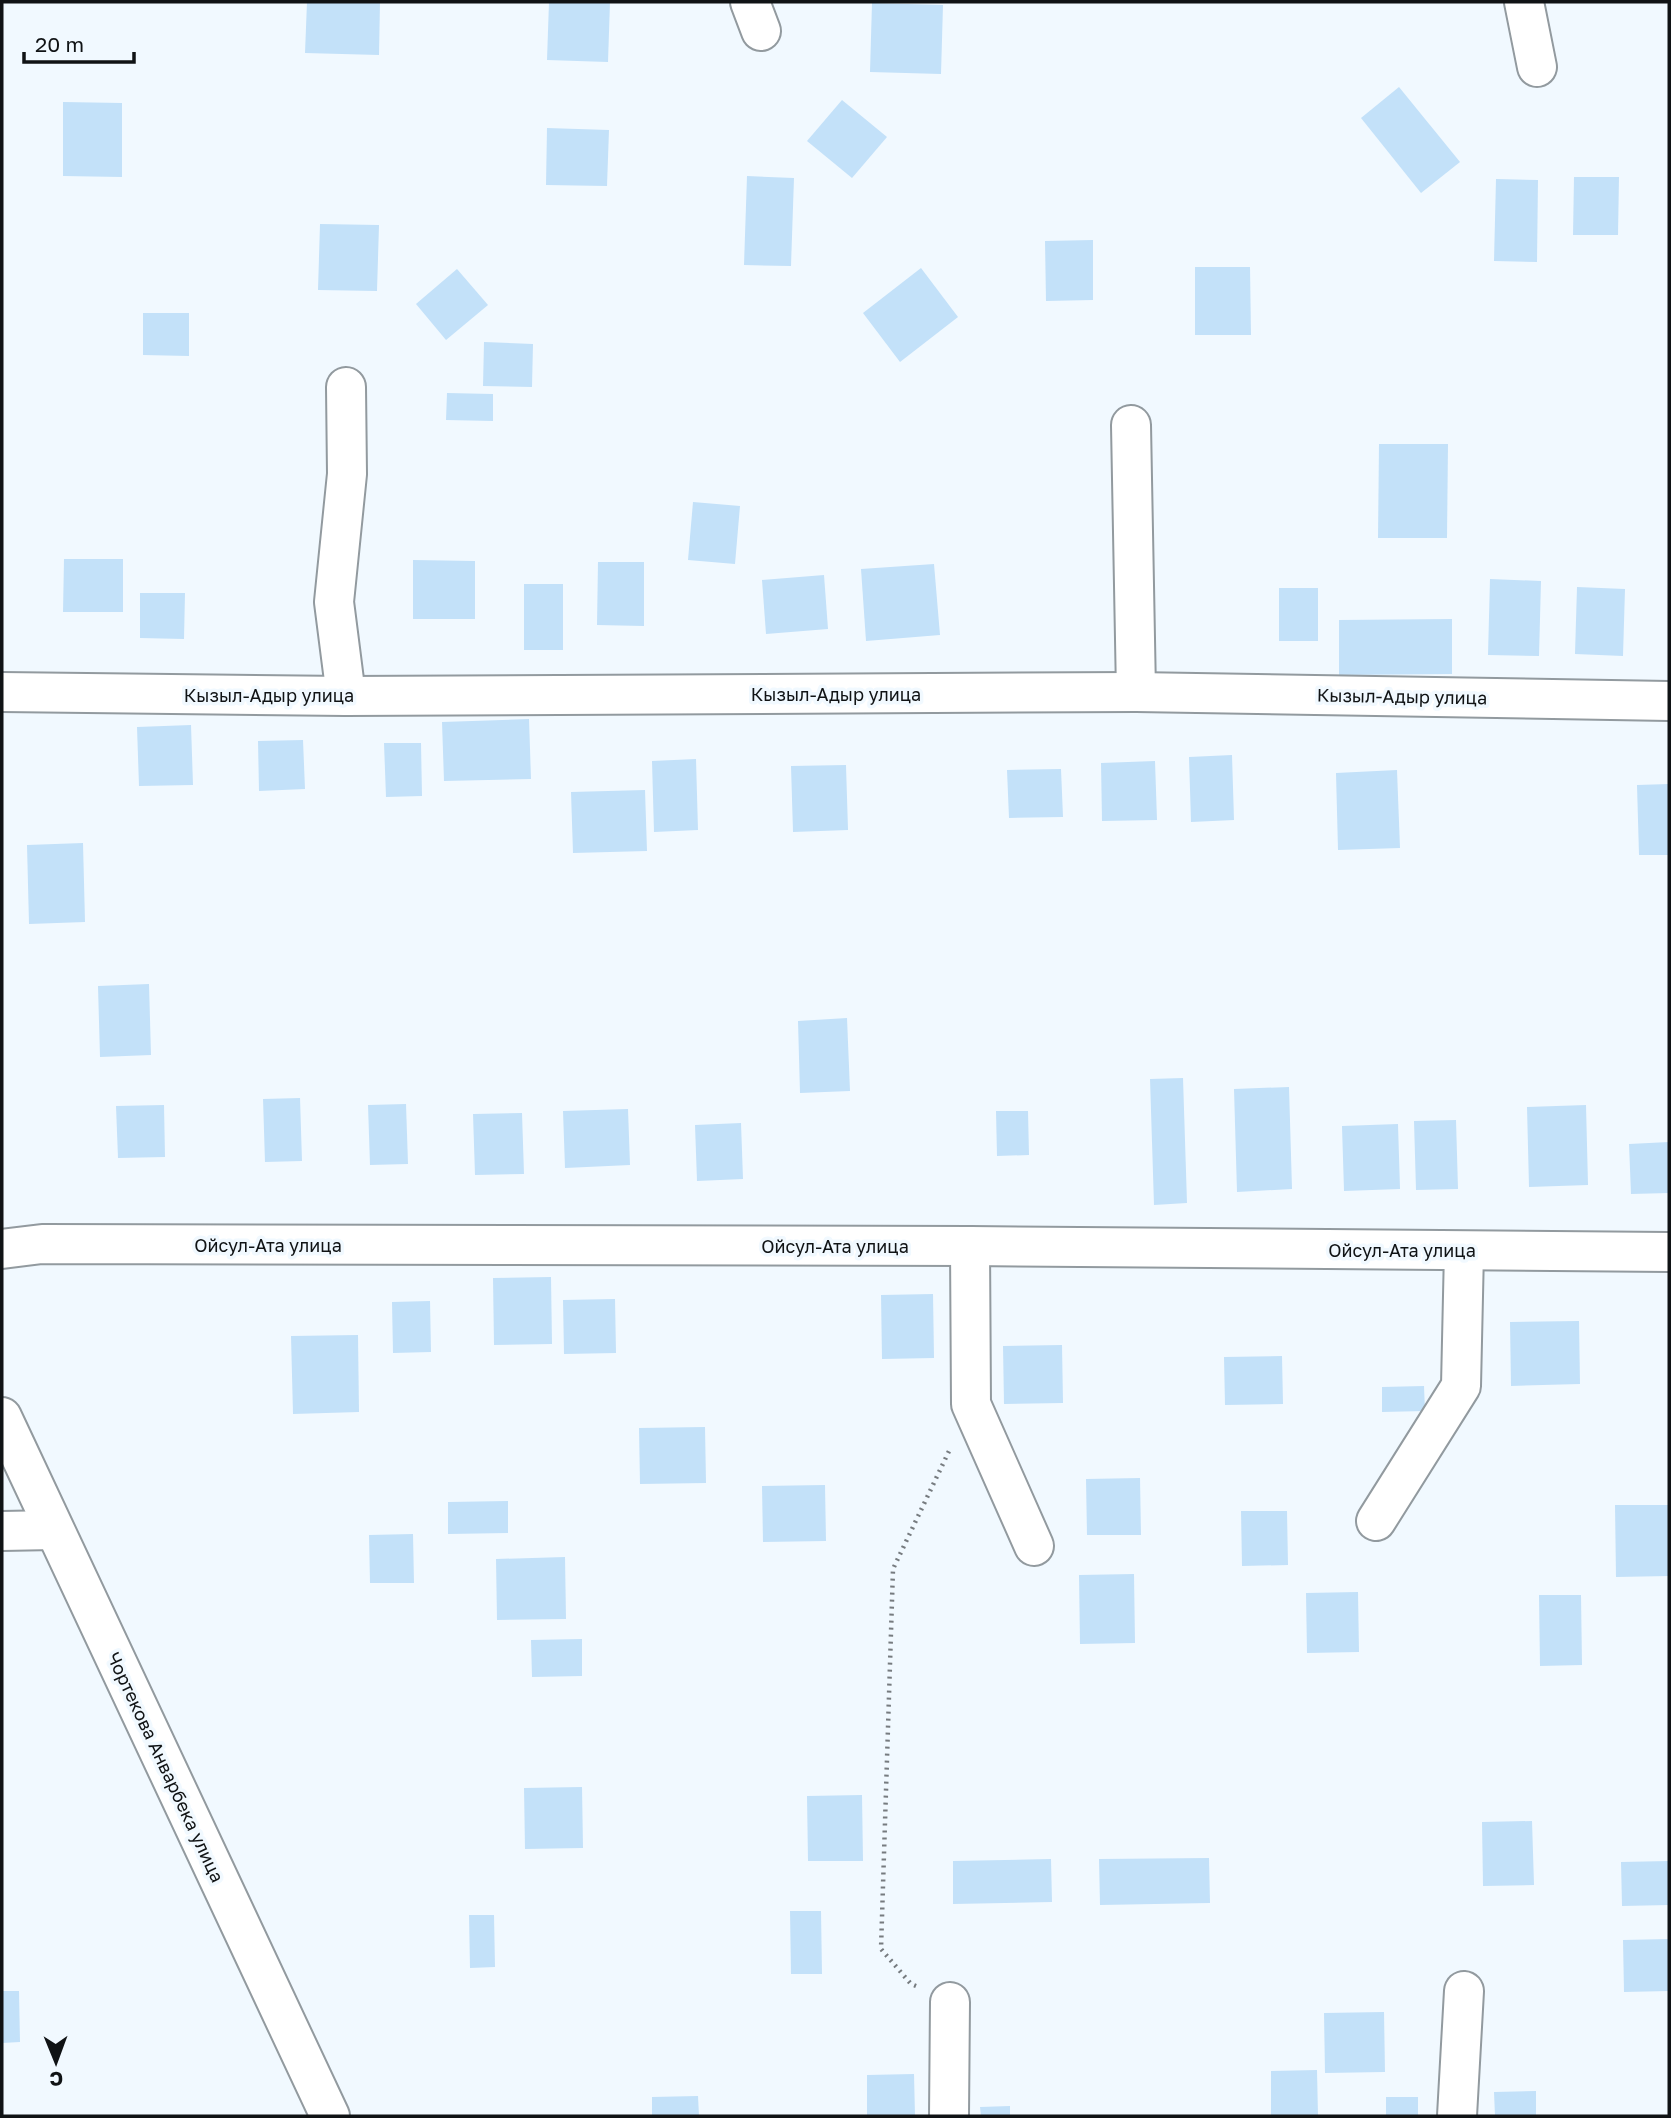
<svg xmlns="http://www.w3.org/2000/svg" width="1671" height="2118" viewBox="0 0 1671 2118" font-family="'Golos Text',sans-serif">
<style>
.building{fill:#c3e1f9}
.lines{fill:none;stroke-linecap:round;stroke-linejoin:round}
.minor-casing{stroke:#929a9f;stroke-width:42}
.tertiary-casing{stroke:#929a9f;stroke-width:42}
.path{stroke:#767b7f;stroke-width:4.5;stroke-dasharray:2 5;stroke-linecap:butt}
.minor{stroke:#fff;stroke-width:38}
.tertiary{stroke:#fff;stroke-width:38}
.labels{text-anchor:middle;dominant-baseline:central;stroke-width:7;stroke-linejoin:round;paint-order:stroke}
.street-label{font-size:18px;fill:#101315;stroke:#f1f9ff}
</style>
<rect width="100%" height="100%" fill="#f1f9ff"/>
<g class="building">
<path d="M307,2H380L379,55L305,53Z"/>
<path d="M549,2H610L608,62L547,60Z"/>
<path d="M872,3L943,5L941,74L870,72Z"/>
<path d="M1399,87L1460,162L1421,193L1361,118Z"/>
<path d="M842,100L887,137L852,178L807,141Z"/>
<path d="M63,102L122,103V177L63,176Z"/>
<path d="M547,128L609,130L607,186L546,185Z"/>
<path d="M747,176L794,178L791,266L744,265Z"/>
<path d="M1574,177H1619L1618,235H1573Z"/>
<path d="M1496,179L1538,180L1537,262L1494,261Z"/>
<path d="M320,224L379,225L377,291L318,290Z"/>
<path d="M1093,240V300L1046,301L1045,241Z"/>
<path d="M1195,267H1250L1251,335H1195Z"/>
<path d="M921,268L958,317L900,362L863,313Z"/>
<path d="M457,269L488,305L446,340L416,304Z"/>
<path d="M143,313H189V356L143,355Z"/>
<path d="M484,342L533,344L532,387L483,386Z"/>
<path d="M447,393L493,394V421L446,420Z"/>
<path d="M1379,444H1448L1447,538H1378Z"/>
<path d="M693,502L740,506L735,564L688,560Z"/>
<path d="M64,559H123V612H63Z"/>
<path d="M413,560L475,561V619H413Z"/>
<path d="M598,562H644V626L597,625Z"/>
<path d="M934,564L940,635L866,641L861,569Z"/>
<path d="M824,575L828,629L766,634L762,580Z"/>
<path d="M1490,579L1541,581L1539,656L1488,655Z"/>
<rect x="524" y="584" width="39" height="66"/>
<path d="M1577,587L1625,589L1623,656L1575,654Z"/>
<rect x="1279" y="588" width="39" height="53"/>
<path d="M140,593H185L184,639L140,638Z"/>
<path d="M1452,619V674L1339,675V620Z"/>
<path d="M529,719L531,779L444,781L442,722Z"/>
<path d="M191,725L193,785L139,786L137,727Z"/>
<path d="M303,740L305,789L259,791L258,741Z"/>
<path d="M384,743H421L422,796L386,797Z"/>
<path d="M1232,755L1234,820L1191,822L1189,757Z"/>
<path d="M696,759L698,830L654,832L652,761Z"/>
<path d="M1155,761L1157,820L1102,821L1101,763Z"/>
<path d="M846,765L848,830L793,832L791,766Z"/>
<path d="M1061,769L1063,817L1009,818L1007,770Z"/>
<path d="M1397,770L1400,848L1338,850L1336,773Z"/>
<path d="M1669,784V855H1639L1637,785Z"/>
<path d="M645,790L647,851L573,853L571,792Z"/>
<path d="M83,843L85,922L29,924L27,845Z"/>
<path d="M149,984L151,1055L100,1057L98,986Z"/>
<path d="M847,1018L850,1091L800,1093L798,1021Z"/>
<path d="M1183,1078L1187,1203L1154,1205L1150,1079Z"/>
<path d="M1289,1087L1292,1189L1237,1192L1234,1089Z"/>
<path d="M300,1098L302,1161L265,1162L263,1099Z"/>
<path d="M406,1104L408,1164L370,1165L368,1105Z"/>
<path d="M164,1105L165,1157L118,1158L116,1106Z"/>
<path d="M1586,1105L1588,1185L1529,1187L1527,1107Z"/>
<path d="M628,1109L630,1165L565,1168L563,1111Z"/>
<path d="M996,1111H1028L1029,1155L997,1156Z"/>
<path d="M522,1113L524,1174L475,1175L473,1114Z"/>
<path d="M1456,1120L1458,1189L1416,1190L1414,1121Z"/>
<path d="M741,1123L743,1179L697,1181L695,1125Z"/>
<path d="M1398,1124L1400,1189L1344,1191L1342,1126Z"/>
<path d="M1669,1142V1193L1631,1194L1629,1144Z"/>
<path d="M551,1277L552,1344L494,1345L493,1278Z"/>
<path d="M933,1294L934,1358L882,1359L881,1295Z"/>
<path d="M615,1299L616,1353L564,1354L563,1300Z"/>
<path d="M430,1301L431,1352L393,1353L392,1302Z"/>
<path d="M1579,1321L1580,1384L1511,1386L1510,1322Z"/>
<path d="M358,1335L359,1412L293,1414L291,1336Z"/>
<path d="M1062,1345L1063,1403L1004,1404L1003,1346Z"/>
<path d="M1282,1356L1283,1404L1225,1405L1224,1357Z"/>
<path d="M1424,1386L1425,1411L1382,1412V1387Z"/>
<path d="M705,1427L706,1483L640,1484L639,1428Z"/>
<path d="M1140,1478L1141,1535H1087L1086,1479Z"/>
<path d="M825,1485L826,1541L763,1542L762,1486Z"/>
<path d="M508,1501V1533L448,1534V1502Z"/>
<path d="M1615,1505H1669V1576L1616,1577Z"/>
<path d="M1241,1511H1287L1288,1565L1242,1566Z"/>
<path d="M413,1534L414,1583H370L369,1535Z"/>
<path d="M565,1557L566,1619L497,1620L496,1559Z"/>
<path d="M1134,1574L1135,1643L1080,1644L1079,1575Z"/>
<path d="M1358,1592L1359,1652L1307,1653L1306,1593Z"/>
<path d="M1539,1595H1581L1582,1665L1540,1666Z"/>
<path d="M582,1639V1676L532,1677L531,1640Z"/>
<path d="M582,1787L583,1848L525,1849L524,1788Z"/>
<path d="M862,1795L863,1861H808L807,1796Z"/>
<path d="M1532,1821L1534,1885L1483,1886L1482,1822Z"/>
<path d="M1209,1858L1210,1903L1100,1905L1099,1859Z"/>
<path d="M1051,1859L1052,1902L953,1904V1861Z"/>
<path d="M1669,1861V1905L1622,1906L1621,1862Z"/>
<path d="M790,1911H821L822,1974H791Z"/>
<path d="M469,1915H494L495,1967L470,1968Z"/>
<path d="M1669,1939V1991L1624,1992L1623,1940Z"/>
<path d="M2,1991H19L20,2042L2,2043Z"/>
<path d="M1384,2012L1385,2072L1325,2073L1324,2013Z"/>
<path d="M1317,2070L1318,2116H1271V2071Z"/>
<path d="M914,2074L915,2116H867V2075Z"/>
<path d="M1536,2091V2116H1495L1494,2092Z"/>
<path d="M698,2096L699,2116H652V2097Z"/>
<rect x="1386" y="2097" width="32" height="19"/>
<path d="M1010,2106V2116H981L980,2107Z"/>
</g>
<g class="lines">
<g class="minor-casing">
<g id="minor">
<path d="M750,2L761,31"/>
<path d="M1524,2L1537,67"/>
<path d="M1131,425L1136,692"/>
<path d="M2,692L346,696L1136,692L1669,701"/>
<path d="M346,696L334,602L347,474L346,387"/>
<path d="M970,1246L971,1404L1034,1546"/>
<path d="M2,1249L42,1244L970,1246L1669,1252"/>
<path d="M1376,1521L1461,1386L1464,1251"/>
<path d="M2,1531L54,1530"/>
<path d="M949,2116L950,2002"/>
<path d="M1457,2116L1464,1991"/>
</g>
</g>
<g class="tertiary-casing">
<path id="tertiary" d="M2,1417L330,2116"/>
</g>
<path class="path" d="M916,1986L911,1984L881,1949L893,1569L950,1449"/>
<use href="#minor" class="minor"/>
<use href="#tertiary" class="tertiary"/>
</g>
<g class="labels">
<g class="street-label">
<text x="836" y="694">Кызыл-Адыр улица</text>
<text x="269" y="695">Кызыл-Адыр улица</text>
<text transform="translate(1402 696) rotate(1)">Кызыл-Адыр улица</text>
<text x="268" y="1245">Ойсул-Ата улица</text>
<text x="835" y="1246">Ойсул-Ата улица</text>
<text x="1402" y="1250">Ойсул-Ата улица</text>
<text transform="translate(166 1767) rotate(65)">Чортекова Анварбека улица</text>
</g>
</g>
<rect width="1671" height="2118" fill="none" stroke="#101315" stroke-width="7"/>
<g transform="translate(56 2062) rotate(179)" stroke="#f1f9ff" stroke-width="5" paint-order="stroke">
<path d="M0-5L12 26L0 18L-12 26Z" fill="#101315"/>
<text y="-10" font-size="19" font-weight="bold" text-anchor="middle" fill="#101315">С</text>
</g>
<path d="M24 52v10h110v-10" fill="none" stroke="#101315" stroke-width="3.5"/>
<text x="35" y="52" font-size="21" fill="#101315" stroke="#f1f9ff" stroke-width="5" paint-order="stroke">20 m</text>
</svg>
